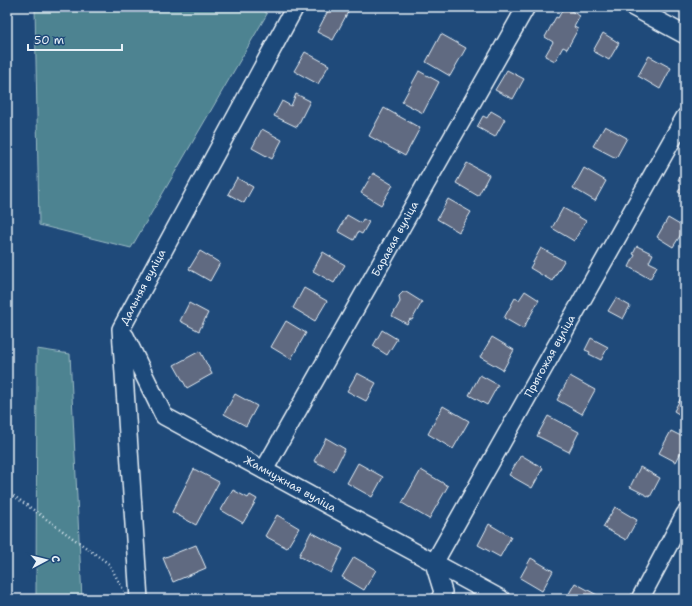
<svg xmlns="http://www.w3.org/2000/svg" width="692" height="606" viewBox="0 0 692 606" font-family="'Shantell Sans',sans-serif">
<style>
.green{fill:#4d8391;stroke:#9abac4}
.building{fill:#606a81;stroke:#e8f1f8}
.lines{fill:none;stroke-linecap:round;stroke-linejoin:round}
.minor-casing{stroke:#e8f1f8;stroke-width:20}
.path{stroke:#e8f1f8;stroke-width:2.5;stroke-dasharray:1 3;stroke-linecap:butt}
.minor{stroke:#1f4a7a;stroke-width:17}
.labels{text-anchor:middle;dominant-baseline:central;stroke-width:3;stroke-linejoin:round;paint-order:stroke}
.street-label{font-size:11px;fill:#e8f1f8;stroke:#1f4a7a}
</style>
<rect width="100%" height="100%" fill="#1f4a7a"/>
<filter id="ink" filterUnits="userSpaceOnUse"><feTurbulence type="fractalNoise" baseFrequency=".025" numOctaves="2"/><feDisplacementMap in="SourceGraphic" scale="8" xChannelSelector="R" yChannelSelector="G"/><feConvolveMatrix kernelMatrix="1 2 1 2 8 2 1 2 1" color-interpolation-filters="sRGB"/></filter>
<g filter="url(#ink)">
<g class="green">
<path d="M35,7H259L267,14L131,248L39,225Z"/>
<path d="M37,349L70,354L82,599H36Z"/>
</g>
<g class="building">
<path d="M330,7H339L348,12L333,40L317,32Z"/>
<path d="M564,7L580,16L574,27L578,29L567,49L563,47L555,61L545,56L553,42L545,37L556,17L558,18Z"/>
<path d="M603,33L619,43L609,60L593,51Z"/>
<path d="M441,34L466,48L450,76L426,62Z"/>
<path d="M305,52L329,65L318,84L294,71Z"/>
<path d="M649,56L671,68L660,89L638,76Z"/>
<path d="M507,70L524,79L513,99L495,90Z"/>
<path d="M419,71L439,82L423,113L402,102Z"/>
<path d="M296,94L310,101L297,127L274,116L282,101L291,106Z"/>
<path d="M384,108L420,128L405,156L369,136Z"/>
<path d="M491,111L505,119L495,137L477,127L483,116L487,118Z"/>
<path d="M605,126L627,138L616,158L593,146Z"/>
<path d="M262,129L282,140L272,159L252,148Z"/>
<path d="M467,163L489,175L478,196L456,183Z"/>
<path d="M685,166V196L678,192L683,183L678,180Z"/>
<path d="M584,168L606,181L595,201L573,188Z"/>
<path d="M373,173L393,185L381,205L361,193Z"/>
<path d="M237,178L253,187L244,203L228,194Z"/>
<path d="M448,199L471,212L459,232L437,219Z"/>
<path d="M563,208L586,221L574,241L552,228Z"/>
<path d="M347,215L361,223L363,219L369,222L362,234L358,232L354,240L338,231Z"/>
<path d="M668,218L685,228L673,247L657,237Z"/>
<path d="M637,246L653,254L649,262L657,266L650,279L629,267L635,255L633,254Z"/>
<path d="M541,248L564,261L552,281L530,268Z"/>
<path d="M200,251L220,263L210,281L189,269Z"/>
<path d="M323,252L345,265L334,283L313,271Z"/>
<path d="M304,288L327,301L315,321L293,308Z"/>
<path d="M525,291L539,300L523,329L504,318L515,298L519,300Z"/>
<path d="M403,292H406L422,302L412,320L410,319L407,324L392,316L400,302L399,296Z"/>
<path d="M616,298L630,306L623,319L608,311Z"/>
<path d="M189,303L208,313L199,331L180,321Z"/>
<path d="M286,321L306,333L291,359L271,347Z"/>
<path d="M382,330L397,339L387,355L373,346Z"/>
<path d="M492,337L514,350L503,370L480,357Z"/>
<path d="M591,338L608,347L601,360L589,354L590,352L585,350Z"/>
<path d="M200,351L212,374L187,388L174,365Z"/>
<path d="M357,373L376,383L366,401L347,391Z"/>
<path d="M480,375L498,385L487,405L469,395Z"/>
<path d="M570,376L595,390L582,414L557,400Z"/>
<path d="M685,390V418L674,411Z"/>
<path d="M235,394L257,406L246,426L224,414Z"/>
<path d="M443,406L469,421L453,449L428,434Z"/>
<path d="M548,416L579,432L569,452L537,436Z"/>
<path d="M671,431L685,438V445L676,462L659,453Z"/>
<path d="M326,438L345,449L334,471L314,461Z"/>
<path d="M521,455L543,468L532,488L509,475Z"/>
<path d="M358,463L383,477L372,497L347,483Z"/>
<path d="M640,467L660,478L650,497L630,487Z"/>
<path d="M194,469L219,482L196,525L172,512Z"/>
<path d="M421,470L448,486L429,519L402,503Z"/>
<path d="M233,490L248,498L250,495L257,499L243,523L221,510Z"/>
<path d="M615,507L637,520L626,540L603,527Z"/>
<path d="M277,515L299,528L287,548L265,536Z"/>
<path d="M489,524L511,537L500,557L478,545Z"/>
<path d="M311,532L343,549L331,573L299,556Z"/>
<path d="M196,545L206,568L173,582L163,558Z"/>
<path d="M354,557L376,570L364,590L342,577Z"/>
<path d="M531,558L553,571L542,591L520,578Z"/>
<path d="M575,583L597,595L595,599H566Z"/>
</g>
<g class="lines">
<g class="minor-casing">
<g id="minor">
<path d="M633,7L685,35"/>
<path d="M125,336L164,416L501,599"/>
<path d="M264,470L526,7"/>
<path d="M139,599L121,329L295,7"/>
<path d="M440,599L443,592L434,563L685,117"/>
<path d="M640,599L685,514"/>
</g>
</g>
<path class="path" d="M7,491L109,564L124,591"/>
<use href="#minor" class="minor"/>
</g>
</g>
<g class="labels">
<g class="street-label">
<text transform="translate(395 239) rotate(-61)">Баравая вуліца</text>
<text transform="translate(143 287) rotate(-62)">Дальняя вуліца</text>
<text transform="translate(550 356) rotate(-61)">Прыгожая вуліца</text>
<text transform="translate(290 484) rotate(29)">Жамчужная вуліца</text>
</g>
</g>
<rect width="692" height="606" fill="none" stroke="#1f4a7a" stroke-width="24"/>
<rect x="12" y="12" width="668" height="582" fill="none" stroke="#e8f1f8" stroke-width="1.5" filter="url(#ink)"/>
<g transform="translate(46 560) rotate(83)" stroke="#1f4a7a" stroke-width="3" paint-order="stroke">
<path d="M0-3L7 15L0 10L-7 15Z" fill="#e8f1f8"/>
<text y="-6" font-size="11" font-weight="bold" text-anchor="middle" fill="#e8f1f8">С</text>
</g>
<path d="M28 44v6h94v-6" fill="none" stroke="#e8f1f8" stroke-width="2"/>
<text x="34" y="44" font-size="12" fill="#e8f1f8" stroke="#1f4a7a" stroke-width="3" paint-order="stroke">50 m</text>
</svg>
